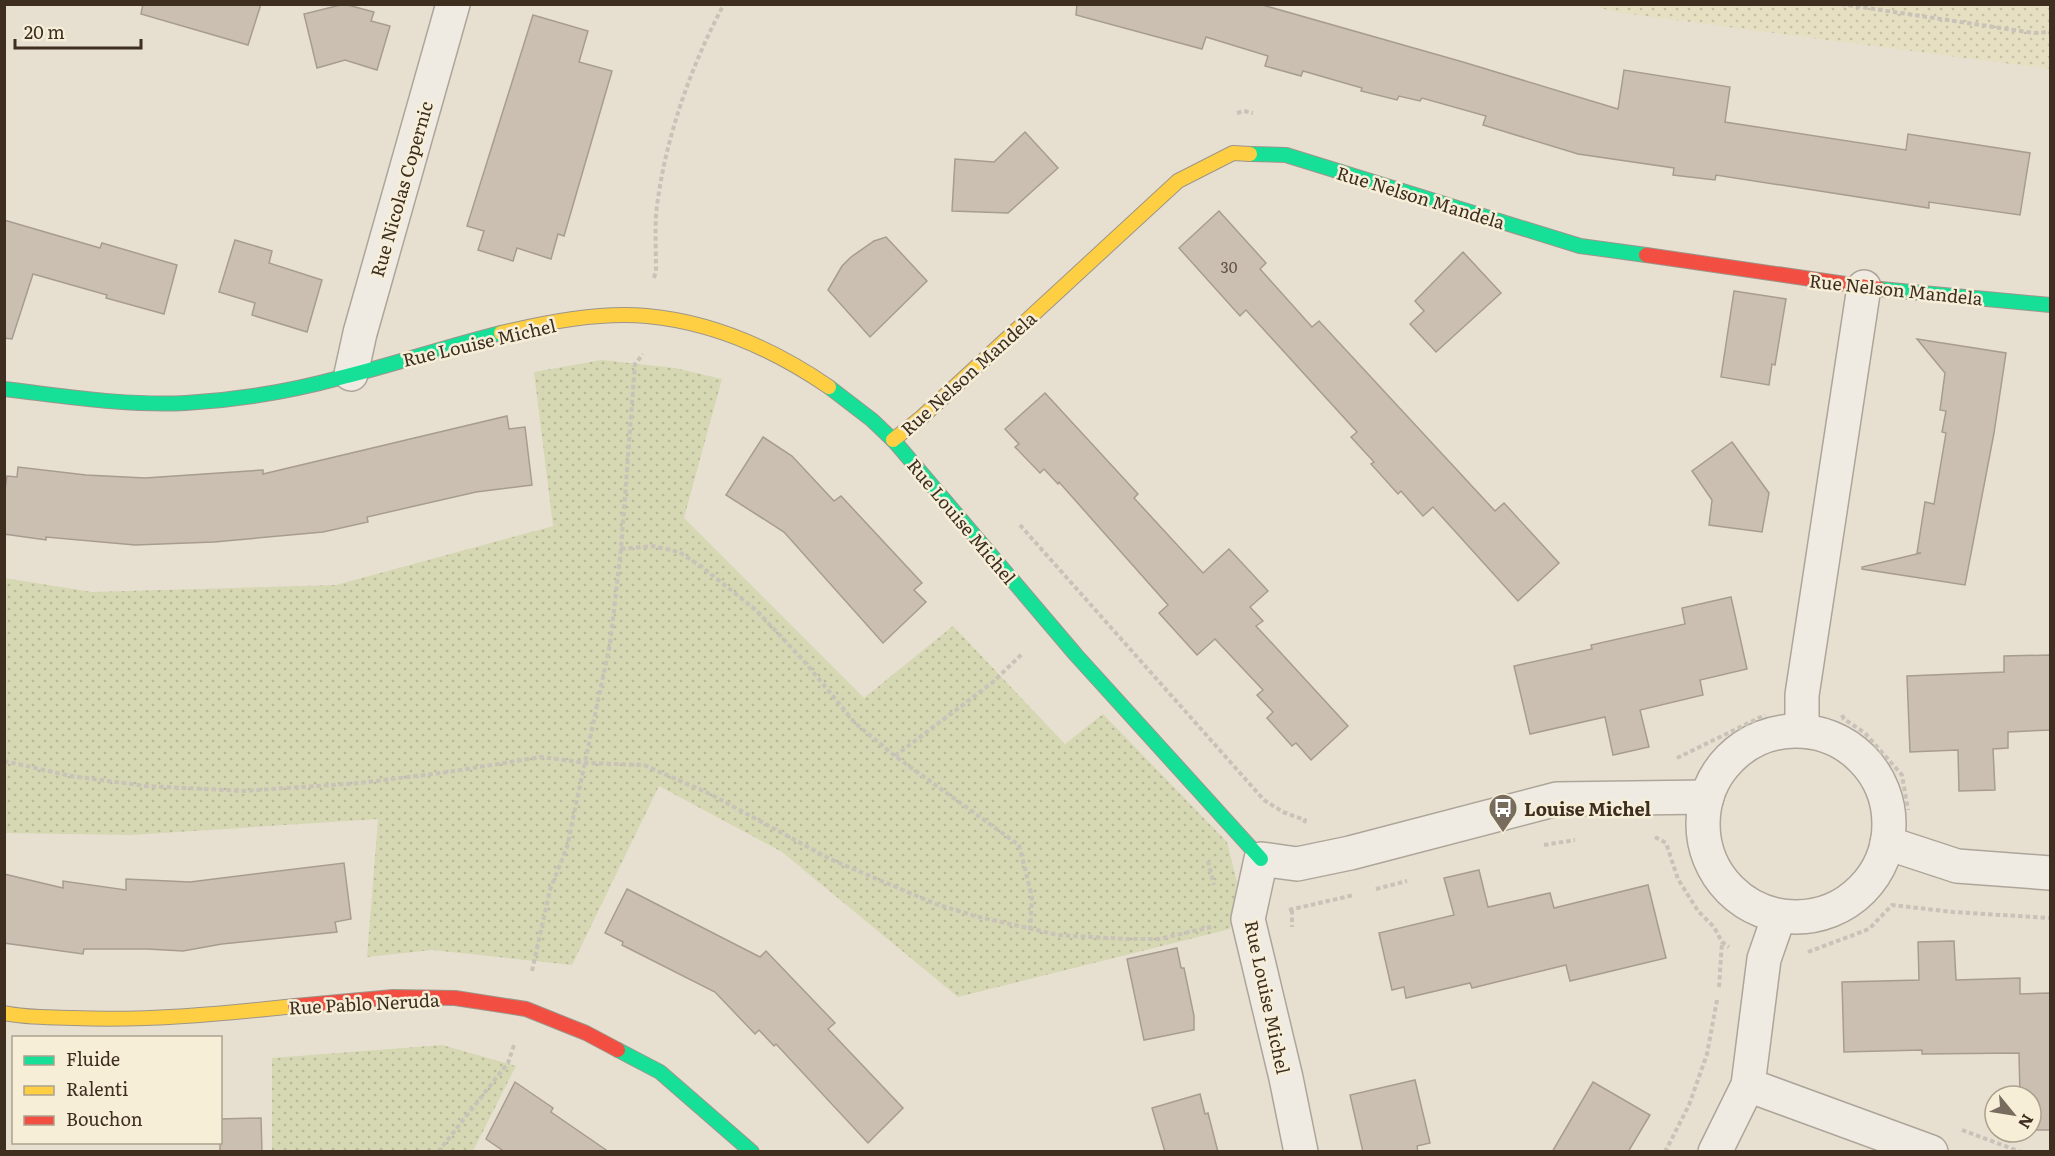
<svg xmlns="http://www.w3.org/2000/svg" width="2055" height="1156" viewBox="0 0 2055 1156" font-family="Literata,serif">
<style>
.farmland{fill:url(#farmland-dots)}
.grass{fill:url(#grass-dots)}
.building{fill:#cbbfb2;stroke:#a89c90;stroke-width:1.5}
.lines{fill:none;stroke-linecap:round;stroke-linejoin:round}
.street-casing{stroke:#ada599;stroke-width:36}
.fast-casing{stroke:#9c958a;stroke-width:16}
.slow-casing{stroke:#9c958a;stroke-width:16}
.jam-casing{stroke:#9c958a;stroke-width:16}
.path{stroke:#c8c2b9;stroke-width:4;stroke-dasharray:4.5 3;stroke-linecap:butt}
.street{stroke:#efebe3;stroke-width:33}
.fast{stroke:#16e098;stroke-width:14}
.slow{stroke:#ffcf43;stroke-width:14}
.jam{stroke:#f24e42;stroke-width:14}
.labels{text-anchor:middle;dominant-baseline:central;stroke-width:5;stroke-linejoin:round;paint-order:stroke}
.number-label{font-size:15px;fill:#605244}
.street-label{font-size:18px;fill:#3d2e20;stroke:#f7eed8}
.poi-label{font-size:18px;font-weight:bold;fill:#3d2e20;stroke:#f7eed8;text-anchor:start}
</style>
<defs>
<pattern id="farmland-dots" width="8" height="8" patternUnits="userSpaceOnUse" patternTransform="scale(1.5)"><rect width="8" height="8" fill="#e6dfc2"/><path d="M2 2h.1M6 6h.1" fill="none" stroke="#c6c0a6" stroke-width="1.8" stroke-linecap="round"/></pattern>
<pattern id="grass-dots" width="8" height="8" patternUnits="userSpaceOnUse" patternTransform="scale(1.5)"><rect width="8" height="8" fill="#d6d7b3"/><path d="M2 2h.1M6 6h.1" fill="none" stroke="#b9b99a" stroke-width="1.8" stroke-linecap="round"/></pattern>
</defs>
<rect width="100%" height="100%" fill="#e7e0d1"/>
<path class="farmland" d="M1592,5H2050V69L1614,12Z"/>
<g class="grass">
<path d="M602,360L675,368L722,379L684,518L864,698L953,626L1065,744L1103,714L1227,842L1237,882L1230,929L958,997L782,852L659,786L572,965L432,950L367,957L378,819L131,835L5,833L4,578L92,592L336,585L553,526L534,372Z"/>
<path d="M442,1045L516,1066L473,1151H272V1058Z"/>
</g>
<g class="building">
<path d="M143,4H261L248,45L141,14Z"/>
<path d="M344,4L374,12L371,21L390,26L377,70L345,60L317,68L304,14Z"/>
<path d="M1077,4H1259L1463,62L1618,109L1624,70L1730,87L1725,122L1906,150L1908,134L2030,153L2020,215L1929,202V208L1716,175L1715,180L1673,175L1674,168L1578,154L1483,125L1486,116L1422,98L1420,101L1399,96L1397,100L1361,91L1362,88L1303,71L1301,76L1265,66L1268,56L1206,37L1202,49L1076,15Z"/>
<path d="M533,15L588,31L579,62L612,71L564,236L558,234L551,259L517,248L513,261L478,250L484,231L467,226Z"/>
<path d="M1025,132L1058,168L1008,213L952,211L955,159L994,162Z"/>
<path d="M1219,211L1266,263L1260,269L1312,327L1319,321L1495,511L1504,503L1559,563L1518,601L1433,507L1423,516L1401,491L1398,494L1371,464L1374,462L1351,437L1357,432L1246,310L1240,316L1179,248Z"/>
<path d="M4,220L100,248L102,243L177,265L164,314L106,298L107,295L33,274L12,339L4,338Z"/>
<path d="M886,237L927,281L870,337L828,290L842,266L851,257L874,241Z"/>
<path d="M235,240L272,251L269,263L322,280L307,332L252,315L255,303L219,292Z"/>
<path d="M1463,252L1501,293L1436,352L1410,324L1424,311L1415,301Z"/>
<path d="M1734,291L1786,299L1775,365L1772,364L1769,385L1721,377Z"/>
<path d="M1917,339L2006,353L1994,433L1965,585L1862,569V567L1921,553H1917L1925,502L1934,504L1946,433L1942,432L1946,411L1940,410L1945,373Z"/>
<path d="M1045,393L1138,494L1134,498L1203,573L1229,549L1268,591L1250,607L1263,621L1256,626L1348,726L1311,760L1296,743L1292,746L1267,718L1273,712L1257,695L1263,690L1215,639L1197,655L1159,613L1168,605L1059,482L1058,484L1044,469L1040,473L1015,447L1019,444L1005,429Z"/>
<path d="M507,416L509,429L525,427L532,485L476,492L367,517L368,522L323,532L214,542L135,545L46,537V540L4,534V496L7,476L17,477L18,467L86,475L145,478L263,470V474Z"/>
<path d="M763,437L792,456L834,501L841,496L922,583L914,590L926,602L883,643L784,532L726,495Z"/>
<path d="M1732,442L1769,493L1762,532L1709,525L1712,500L1692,471Z"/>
<path d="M1731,597L1747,669L1700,680L1703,695L1640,710L1649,747L1613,755L1605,717L1530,734L1514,666L1592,649L1591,645L1685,624L1682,608Z"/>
<path d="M2050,655V730L2008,732V748L1993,749L1995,790L1959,791L1958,750L1910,752L1907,676L2004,672V656Z"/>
<path d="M344,863L351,919L335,922L337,932L222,944L183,951L147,949H84L83,954L4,943V874L63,888V881L126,890V879L190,882Z"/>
<path d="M1479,870L1488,907L1550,893L1554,908L1648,885L1666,958L1570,981L1566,965L1472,988L1470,983L1406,998L1404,987L1392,990L1379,933L1454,915L1444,878Z"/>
<path d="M627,889L760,957L766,951L835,1023L828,1029L903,1108L868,1143L776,1044L774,1046L759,1030L755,1034L715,992L622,945L623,942L605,933Z"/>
<path d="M1954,941L1956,980L2020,978V994L2050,993V1130H2031V1096H2020L2019,1053L1922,1054V1050L1844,1052L1842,982L1919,980L1918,942Z"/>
<path d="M1177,948L1181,968H1184L1194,1016V1030L1144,1040L1127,959Z"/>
<path d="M1415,1080L1430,1143L1417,1146L1418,1152H1363L1350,1095Z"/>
<path d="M515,1082L553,1108L551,1112L609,1152H505L486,1139Z"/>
<path d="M1593,1082L1650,1115L1628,1152H1552Z"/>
<path d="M1200,1094L1205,1114L1208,1113L1218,1152H1165L1152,1108Z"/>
<path d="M261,1118L262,1152H220V1119Z"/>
</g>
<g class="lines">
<g class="street-casing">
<g id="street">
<path d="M351,374L360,333L453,4"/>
<path d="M1802,730V695L1864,287"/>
<circle cx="1796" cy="824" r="93"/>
<path d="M1887,843L1957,866L2050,873"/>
<path d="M1748,1085L1931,1152"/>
<path d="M1301,1152L1286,1078L1248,919L1261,859L1297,864L1350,853L1557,799L1707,797"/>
<path d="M1715,1152L1748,1085L1764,959L1779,916"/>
</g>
</g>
<g class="fast-casing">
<g id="fast">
<path d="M1250,154L1286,155L1580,246L1646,255"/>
<path d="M1880,289L2050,305"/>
<path d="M829,387L872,420L895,442L1076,655L1261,859"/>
<path d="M4,389C65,396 124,406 186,403C239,400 292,391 343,377C396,364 448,346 501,333"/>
<path d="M618,1050L660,1072L752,1152"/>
</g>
</g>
<g class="slow-casing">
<g id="slow">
<path d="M501,333C548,322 598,312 647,316C712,322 775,350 829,387"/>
<path d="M893,440L922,417L1178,181L1233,153L1250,154"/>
<path d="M4,1013C27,1018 50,1017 73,1018C148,1021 221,1014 295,1006"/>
</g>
</g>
<g class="jam-casing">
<g id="jam">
<path d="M1646,255L1880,289"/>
<path d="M295,1006L393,997L455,998L526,1009L586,1033L618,1050"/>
</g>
</g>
<g class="path">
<path d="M1841,4L2034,33L2050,32"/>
<path d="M1237,113L1244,111L1253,113"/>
<path d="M654,278L656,271C656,253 655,234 656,215C663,145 690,67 724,4"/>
<path d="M1020,525L1264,800L1283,812L1305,820L1304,823"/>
<path d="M621,549L653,546L679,552L702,567L756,610L804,661L855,723L895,756L1019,845L1032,897L1030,931"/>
<path d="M1842,715L1844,719L1865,733L1902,775L1908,810"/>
<path d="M895,756L993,682L1023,653"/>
<path d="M1677,758L1765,715"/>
<path d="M4,761L71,776L146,786L244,791L360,783L448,772L541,757L586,763L644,765L710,794L830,859L936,904L975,916L1058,935L1126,939H1159L1211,927"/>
<path d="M1655,837L1666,843L1678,879L1698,911L1714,927L1722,942L1729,947"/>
<path d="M1544,845L1575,840"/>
<path d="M1208,861L1214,885"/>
<path d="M1376,889L1407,881"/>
<path d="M1289,910L1354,895"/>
<path d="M1292,910V927"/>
<path d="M1808,952L1869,929L1892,905L1953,912L2050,918"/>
<path d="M532,971L550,890L567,847L610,644L621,549L635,364L643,354"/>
<path d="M1719,987L1722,942"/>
<path d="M1962,1130L2021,1152"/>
<path d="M438,1152L508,1063L514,1045"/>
<path d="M1665,1152L1689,1105L1707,1054L1717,1000"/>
</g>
<use href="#street" class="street"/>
<use href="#fast" class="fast"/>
<use href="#slow" class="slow"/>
<use href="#jam" class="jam"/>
</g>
<defs>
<g id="bus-pin" transform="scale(1.5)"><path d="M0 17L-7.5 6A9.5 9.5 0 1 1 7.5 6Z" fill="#786c5e" stroke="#f7eed8"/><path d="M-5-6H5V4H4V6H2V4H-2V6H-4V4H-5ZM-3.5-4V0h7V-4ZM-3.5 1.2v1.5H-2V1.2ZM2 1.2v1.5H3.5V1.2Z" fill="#fff"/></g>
</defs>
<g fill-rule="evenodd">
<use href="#bus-pin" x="1503" y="808"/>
</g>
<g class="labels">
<g class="number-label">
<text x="1229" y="266">30</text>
</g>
<g class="street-label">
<text transform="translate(401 189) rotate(-74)">Rue Nicolas Copernic</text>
<text transform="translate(1421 197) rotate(17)">Rue Nelson Mandela</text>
<text transform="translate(1896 289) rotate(6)">Rue Nelson Mandela</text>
<text transform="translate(479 342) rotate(-13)">Rue Louise Michel</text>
<text transform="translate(968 373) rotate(-42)">Rue Nelson Mandela</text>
<text transform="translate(962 521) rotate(50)">Rue Louise Michel</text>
<text transform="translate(1268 997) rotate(78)">Rue Louise Michel</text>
<text transform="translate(364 1003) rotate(-3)">Rue Pablo Neruda</text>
</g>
<g class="poi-label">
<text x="1524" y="808">Louise Michel</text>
</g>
</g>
<rect width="2055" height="1156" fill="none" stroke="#3d2e20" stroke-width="12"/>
<rect x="12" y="1036" width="210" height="108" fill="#f7eed8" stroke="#ada18e" stroke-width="1.5"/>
<rect x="24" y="1056" width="30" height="9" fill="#16e098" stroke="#ada18e" stroke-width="1.5"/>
<text x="66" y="1066" font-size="18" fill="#3d2e20">Fluide</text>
<rect x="24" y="1086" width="30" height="9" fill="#ffcf43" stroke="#ada18e" stroke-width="1.5"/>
<text x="66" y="1096" font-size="18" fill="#3d2e20">Ralenti</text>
<rect x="24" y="1116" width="30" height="9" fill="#f24e42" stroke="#ada18e" stroke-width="1.5"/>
<text x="66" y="1126" font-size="18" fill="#3d2e20">Bouchon</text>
<g transform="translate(2013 1114) rotate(120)"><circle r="28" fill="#f7eed8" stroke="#ada18e" stroke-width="1.5"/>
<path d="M0-4.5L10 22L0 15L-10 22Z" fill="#786c5e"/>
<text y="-9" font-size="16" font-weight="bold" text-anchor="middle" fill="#3d2e20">N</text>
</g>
<path d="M15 39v9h126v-9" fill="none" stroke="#3d2e20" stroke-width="3"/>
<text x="24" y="39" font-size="18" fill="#3d2e20" stroke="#f7eed8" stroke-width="4.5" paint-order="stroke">20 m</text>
</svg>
